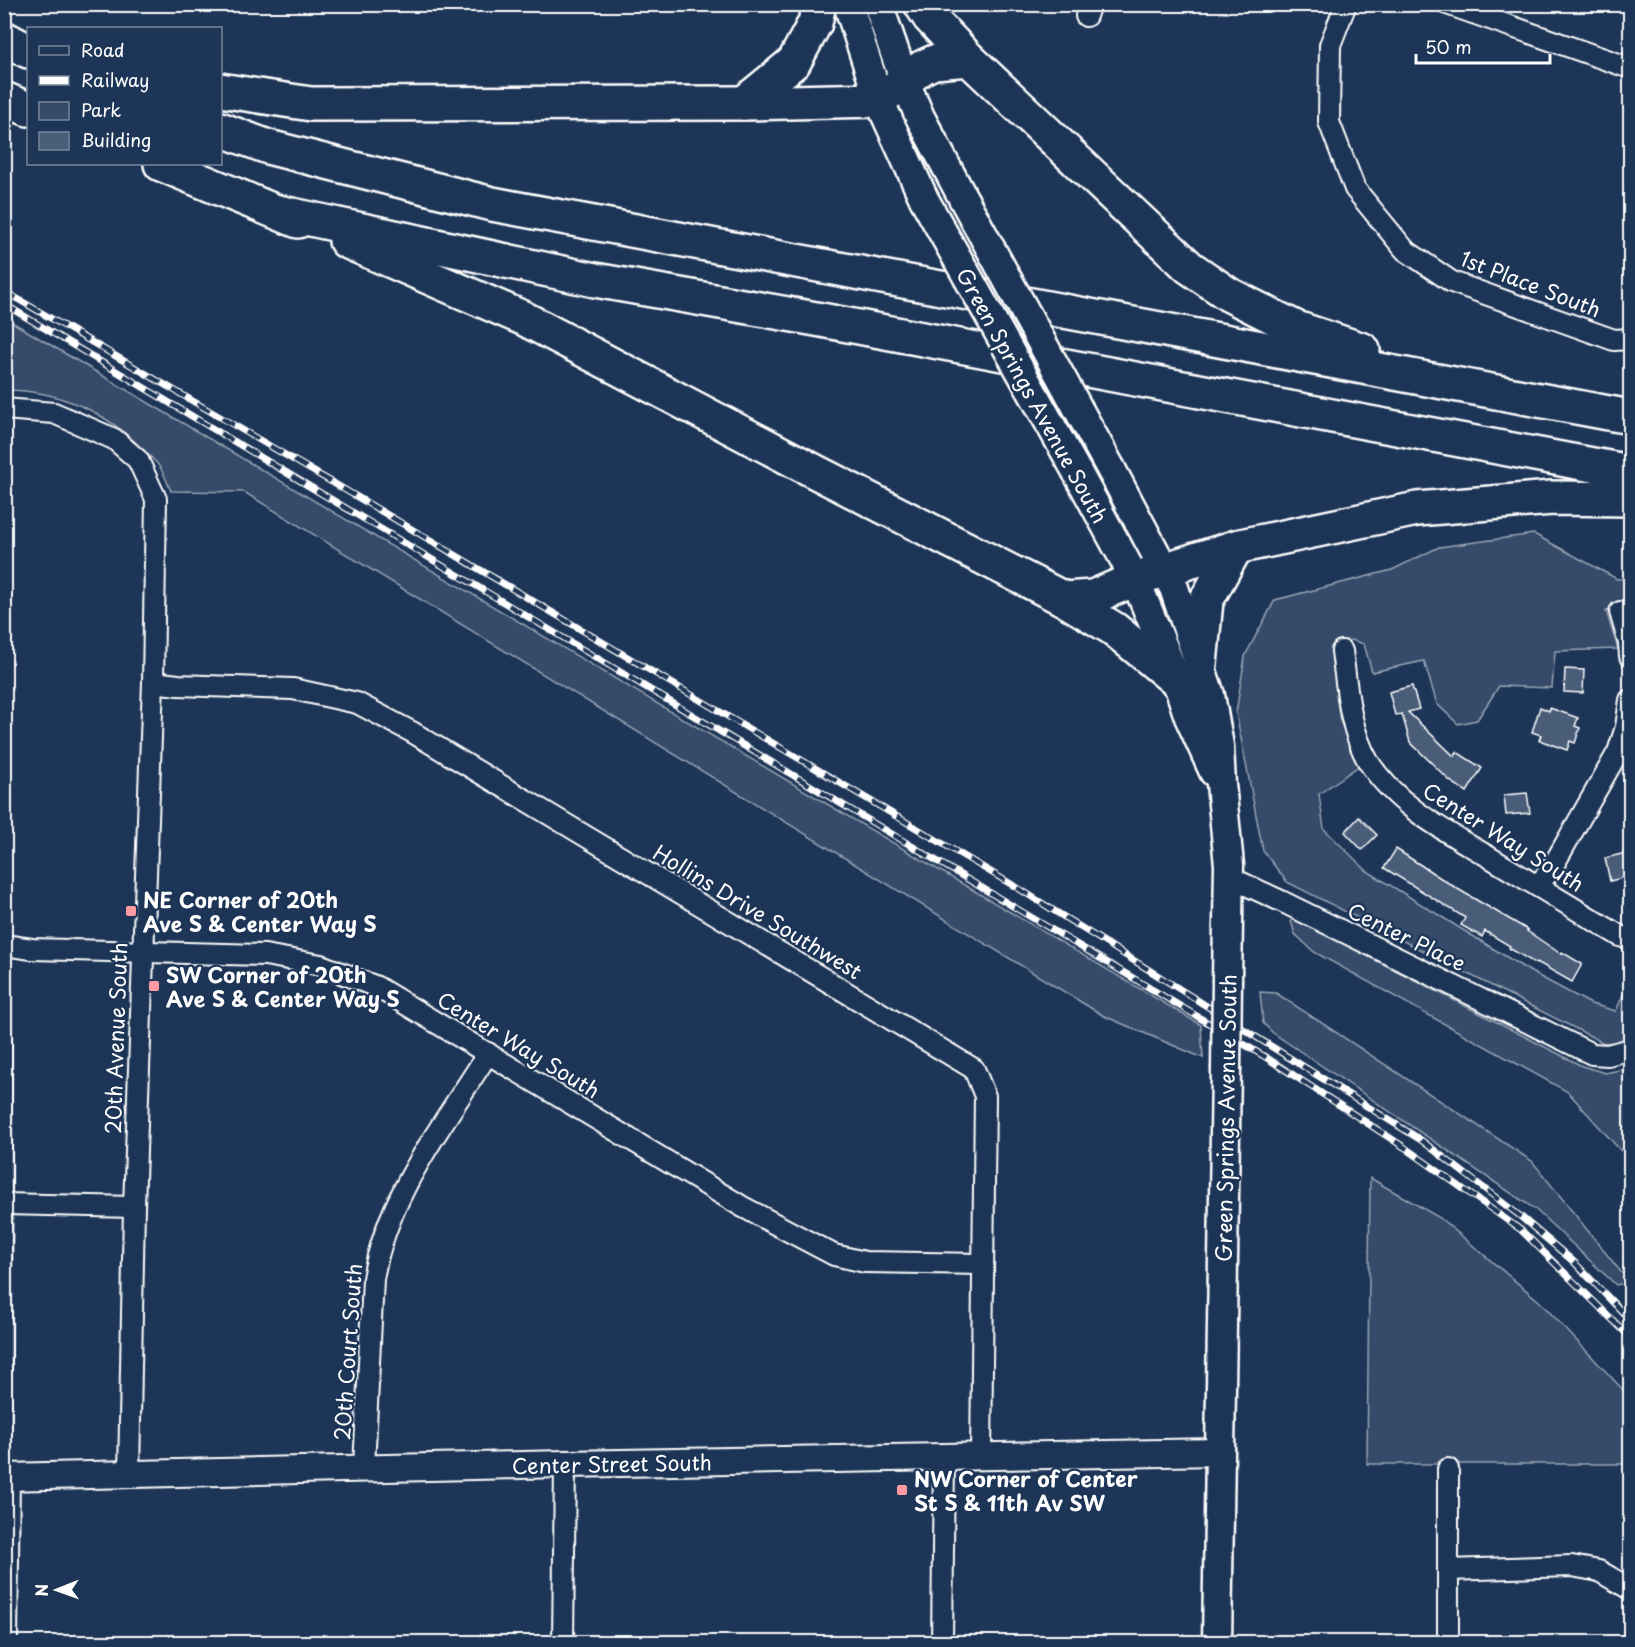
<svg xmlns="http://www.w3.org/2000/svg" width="1635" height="1647" viewBox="0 0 1635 1647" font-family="'Playpen Sans',sans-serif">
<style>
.green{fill:#364b69;stroke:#9aa5b4;stroke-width:1.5}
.building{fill:#4a5d79;stroke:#fff;stroke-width:1.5}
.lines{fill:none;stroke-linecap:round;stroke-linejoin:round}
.minor-casing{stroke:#fff;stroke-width:24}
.tertiary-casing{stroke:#fff;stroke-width:30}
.secondary-casing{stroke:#fff;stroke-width:33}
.motorway-casing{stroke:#fff;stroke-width:38}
.minor{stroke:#1d3557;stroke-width:20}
.tertiary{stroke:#1d3557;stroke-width:26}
.secondary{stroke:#1d3557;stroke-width:28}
.motorway{stroke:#1d3557;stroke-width:33}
.rail-casing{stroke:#fff;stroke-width:7}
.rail{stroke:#1d3557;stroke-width:4.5;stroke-dasharray:14;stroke-linecap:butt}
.secondary-bridge-casing{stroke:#fff;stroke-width:33;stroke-linecap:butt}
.secondary-bridge{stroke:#1d3557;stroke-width:28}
.poi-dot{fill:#ff9aa2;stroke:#1d3557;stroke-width:2}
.labels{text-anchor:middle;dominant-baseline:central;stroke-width:4.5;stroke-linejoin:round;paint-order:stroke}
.street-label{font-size:21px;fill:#fff;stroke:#1d3557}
.poi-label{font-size:21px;font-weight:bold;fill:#fff;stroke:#1d3557;text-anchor:start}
</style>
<rect width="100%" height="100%" fill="#1d3557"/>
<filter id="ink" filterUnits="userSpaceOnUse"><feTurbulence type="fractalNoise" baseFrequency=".0167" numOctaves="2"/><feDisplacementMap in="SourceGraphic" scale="12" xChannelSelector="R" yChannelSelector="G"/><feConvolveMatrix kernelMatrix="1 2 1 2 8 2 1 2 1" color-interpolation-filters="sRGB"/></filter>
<g filter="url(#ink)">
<g class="green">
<path d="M5,318L1201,1025L1203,1058L1104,1016L244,492L171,491C168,484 165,476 161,469C157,462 149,455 142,449C106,411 57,390 5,390Z"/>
<path d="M1534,534L1617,579H1630V621L1627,610L1606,611L1618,649L1555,651L1552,688L1499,686L1477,720L1458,724L1437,704L1424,661L1372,672L1364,644L1351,640L1335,645L1336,694L1340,721L1360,765L1319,794L1324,829L1367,871L1531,972L1591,1004L1616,1011L1630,978V1036L1626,1041L1604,1043L1287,882L1263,851L1236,713L1245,656L1275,600L1392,570L1439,547Z"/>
<path d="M1294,918L1582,1066L1605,1073L1630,1068V1161L1568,1092L1314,952L1295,934L1291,921Z"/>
<path d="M5,970H9L8,997H12V1195L5,1194Z"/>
<path d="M1260,992L1276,993L1532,1161L1629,1282L1616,1285L1536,1210L1273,1033L1263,1023Z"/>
<path d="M1370,1178L1440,1218L1539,1301L1630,1397V1464H1367Z"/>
<path d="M4,1206L13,1209L11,1458V1464H5Z"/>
</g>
<g class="building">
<path d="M1565,669L1584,670L1583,693L1564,692Z"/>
<path d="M1412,686L1419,709L1408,712L1454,756L1457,752L1482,768L1467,792L1450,781L1410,742L1402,714L1395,715L1389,692Z"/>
<path d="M1540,707L1549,711L1550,708L1578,718L1575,726L1580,728L1575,743L1570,741L1567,750L1539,740L1541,735L1532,732Z"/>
<path d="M1527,793L1530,813L1506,815L1504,795Z"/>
<path d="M1359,817L1377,835L1362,850L1345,832Z"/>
<path d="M1396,849L1456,888L1528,930L1527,931L1561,954L1562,952L1582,964L1572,982L1537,962L1536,964L1509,948L1510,946L1485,931L1482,937L1461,925L1465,918L1464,917L1384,868Z"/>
<path d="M1630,852V876L1610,881L1605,858Z"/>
</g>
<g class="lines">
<g class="minor-casing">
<g id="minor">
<path d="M1346,4L1330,45L1329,122L1355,189L1405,250L1452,282L1614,340L1630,339"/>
<path d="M1447,4L1630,68"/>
<path d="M1086,16L1090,4"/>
<path d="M4,409L54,413L114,439L138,460L156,499L153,682L134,1207L129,1475"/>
<path d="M1620,612L1629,643L1630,656"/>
<path d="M1342,651C1347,687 1349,728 1368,761C1398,809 1453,835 1499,863C1540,888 1580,912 1620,936L1630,939"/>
<path d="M153,682L178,685L293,689L357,703L412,732L974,1069L985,1096L981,1458"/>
<path d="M1229,877L1281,901L1592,1054L1608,1055L1630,1049"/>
<path d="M1537,886L1550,871L1618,752L1626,727L1630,700"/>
<path d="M4,945L32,949L265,955L321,965L377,987L743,1207L834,1255L865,1262L983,1264"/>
<path d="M4,1204L134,1207"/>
<path d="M364,1468L373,1279C387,1195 444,1124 488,1053"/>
<path d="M1448,1469V1642"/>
<path d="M1448,1570L1572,1566L1599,1571L1630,1589"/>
<path d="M7,1642L9,1477"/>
<path d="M563,1642L565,1464"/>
<path d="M942,1642L944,1458"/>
</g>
</g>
<g class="tertiary-casing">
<g id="tertiary">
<path id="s1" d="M4,1477L565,1464L1219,1452"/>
</g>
</g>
<g class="secondary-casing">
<g id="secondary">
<path d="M848,4L879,100L924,199"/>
<path d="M878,4L905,82L920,117L964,200"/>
<path d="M1111,469L1174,588L1210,695L1219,746L1221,784L1229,865L1227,979"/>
<path d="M1077,472L1135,579L1177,681L1189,717L1214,772"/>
<path d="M1217,1642L1226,1070"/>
</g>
</g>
<g class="motorway-casing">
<g id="motorway">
<path d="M921,4L930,18L969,59L1189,267L1228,294L1296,328L1363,350"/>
<path d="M4,38L28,51"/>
<path d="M220,90L311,104L744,103L879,100L923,67L934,62L969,59"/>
<path d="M4,99L28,109"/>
<path d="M744,103L794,62L815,23L819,4"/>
<path d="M220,129L268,147L492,204L1630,417"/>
<path d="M161,164L298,221"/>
<path d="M278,212L595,280L816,319L1630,472"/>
<path d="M346,241L523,318L816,472L1064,599L1114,629L1177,681"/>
<path d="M1064,599L1093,597L1135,579L1236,547L1417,509L1552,498L1630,499"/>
<path d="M1200,664L1206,601L1236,547"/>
</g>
</g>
<use href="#minor" class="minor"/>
<use href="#tertiary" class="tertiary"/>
<use href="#secondary" class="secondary"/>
<use href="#motorway" class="motorway"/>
<g class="rail-casing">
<g id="rail">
<path d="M4,291L359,498L1021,890L1421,1140L1520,1216L1574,1262L1630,1320"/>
<path d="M4,304L1267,1058L1404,1147L1521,1230L1630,1337"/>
</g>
</g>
<use href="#rail" class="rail"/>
<g class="secondary-bridge-casing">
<g id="secondary-bridge">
<path d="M924,199L1077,472"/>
<path d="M964,200L1111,469"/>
<path d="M1226,1070L1227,979"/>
</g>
</g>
<use href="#secondary-bridge" class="secondary-bridge"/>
</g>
</g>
<g class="poi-dot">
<rect x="125" y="905" width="12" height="12" rx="3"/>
<rect x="148" y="980" width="12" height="12" rx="3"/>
<rect x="896" y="1484" width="12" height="12" rx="3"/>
</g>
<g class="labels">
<g class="street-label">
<text transform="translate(1531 283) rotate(21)">1st Place South</text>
<text transform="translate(1033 395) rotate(61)">Green Springs Avenue South</text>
<text transform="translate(1504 836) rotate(32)">Center Way South</text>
<text transform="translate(758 911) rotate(31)">Hollins Drive Southwest</text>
<text transform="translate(1407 936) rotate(26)">Center Place</text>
<text transform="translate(115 1038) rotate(-88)">20th Avenue South</text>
<text transform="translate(519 1044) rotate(31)">Center Way South</text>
<text transform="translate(1225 1118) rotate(-89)">Green Springs Avenue South</text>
<text transform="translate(347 1352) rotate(-86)">20th Court South</text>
<text stroke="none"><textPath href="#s1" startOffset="608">Center Street South</textPath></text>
</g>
<g class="poi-label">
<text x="143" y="899">NE Corner of 20th<tspan x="143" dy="24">Ave S &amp; Center Way S</tspan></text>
<text x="166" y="974">SW Corner of 20th<tspan x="166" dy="24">Ave S &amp; Center Way S</tspan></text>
<text x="914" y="1478">NW Corner of Center<tspan x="914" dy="24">St S &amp; 11th Av SW</tspan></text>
</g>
</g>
<rect width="1635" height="1647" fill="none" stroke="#1d3557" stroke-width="24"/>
<rect x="12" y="12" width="1611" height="1623" fill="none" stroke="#fff" stroke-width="2" filter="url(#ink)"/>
<rect x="27" y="27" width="195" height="138" fill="#1d3557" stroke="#77869a" stroke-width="1.5"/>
<rect x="39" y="46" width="30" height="9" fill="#1d3557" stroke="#77869a" stroke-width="1.5"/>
<text x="81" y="57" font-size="18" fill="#ffffff">Road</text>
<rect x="39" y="76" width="30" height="9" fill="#ffffff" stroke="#77869a" stroke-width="1.5"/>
<text x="81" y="87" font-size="18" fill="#ffffff">Railway</text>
<rect x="39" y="102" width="30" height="18" fill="#364b69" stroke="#77869a" stroke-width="1.5"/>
<text x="81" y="117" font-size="18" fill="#ffffff">Park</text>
<rect x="39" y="132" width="30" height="18" fill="#4a5d79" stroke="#77869a" stroke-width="1.5"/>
<text x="81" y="147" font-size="18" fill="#ffffff">Building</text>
<g transform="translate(57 1590) rotate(269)" stroke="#1d3557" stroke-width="4.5" paint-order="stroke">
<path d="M0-4.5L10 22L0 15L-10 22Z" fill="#ffffff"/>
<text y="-9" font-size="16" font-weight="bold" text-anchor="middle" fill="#ffffff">N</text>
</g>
<path d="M1416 54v9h134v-9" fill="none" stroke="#ffffff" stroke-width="3"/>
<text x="1425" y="54" font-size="18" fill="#ffffff" stroke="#1d3557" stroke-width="4.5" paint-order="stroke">50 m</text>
</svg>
